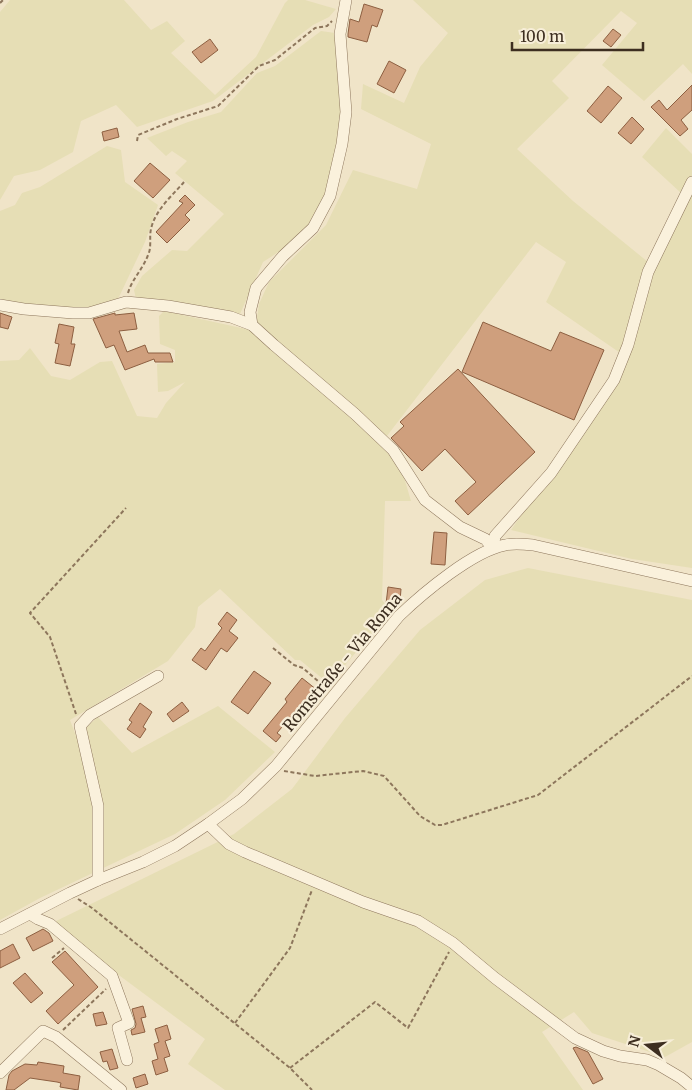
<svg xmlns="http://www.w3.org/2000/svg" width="692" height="1090" viewBox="0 0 692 1090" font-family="Merriweather,serif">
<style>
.farmland{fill:#e6deb5}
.building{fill:#cf9f7d;stroke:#8d5f41}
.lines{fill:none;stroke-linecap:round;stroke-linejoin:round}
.minor-casing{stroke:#8d765c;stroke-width:12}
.path{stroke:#8d765c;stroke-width:2;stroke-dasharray:4 2.5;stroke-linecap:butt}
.minor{stroke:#faf1dc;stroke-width:11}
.labels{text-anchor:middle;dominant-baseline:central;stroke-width:4.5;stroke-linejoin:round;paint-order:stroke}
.street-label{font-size:16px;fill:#3d2e20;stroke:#f7eed8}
</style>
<rect width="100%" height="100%" fill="#f0e4c8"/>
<g class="farmland">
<path d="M10,0H124L151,30L167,21L185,41L171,53L215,95L256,57L285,3L288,0H305L336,9L329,17L313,25L213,101L137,127L116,105L81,121L73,152L40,170L14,176L0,200V12Z"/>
<path d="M413,0H692V74L683,64L644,101L602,65L637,23L621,11L552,81L569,98L517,149L573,201L648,262L681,193L642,157L666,128L692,154V568L632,559L511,530L629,359L546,302L566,262L536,242L380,445L389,453L403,474L411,501H385L382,600L391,611L329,684L300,660H295L220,589L198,607L195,627L168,661L70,720L76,736L98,717L132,753L218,706L275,752L225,800L175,834L40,898L0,920V361L19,360L30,348L51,376L70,380L100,362L112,361L137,416L157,418L166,403L185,382L168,391L158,392L157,364L175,362V350L160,344L159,316L164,311L255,331L259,304L269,282L326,225L353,170L417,189L431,144L361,109L363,84L404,103L420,67L448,33Z"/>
<path d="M321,31L335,33L343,107L340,141L325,199L310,225L291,244L263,262L240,314L136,299L134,290L142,276L172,250L187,251L224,214L175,173L187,161L172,151L166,156L147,138L188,122L221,112L257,73L275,66Z"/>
<path d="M107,146L121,150L125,182L158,205L145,242L118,299L89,309H65L0,300V211L15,205L22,193L40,187Z"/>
<path d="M528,568L692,600V1042L665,1057L592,1033L574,1012L542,1032L583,1090H225L188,1064L205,1039L50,924L234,834L292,789L345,718L420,630L485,580Z"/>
</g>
<g class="building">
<path d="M364,4L383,10L377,27L372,25L367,42L348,37V34L350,19L359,22Z"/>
<path d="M613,29L621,35L611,47L603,41Z"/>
<path d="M210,39L218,50L201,63L192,52Z"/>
<path d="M389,61L406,70L394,93L377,84Z"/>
<path d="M692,85V110L681,120L688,129L680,136L651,107L659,100L667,110Z"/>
<path d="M608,86L622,98L601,123L587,111Z"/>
<path d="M632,117L644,129L631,144L618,133Z"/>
<path d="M117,128L119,137L104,141L102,132Z"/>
<path d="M150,163L170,180L153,198L134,181Z"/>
<path d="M185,195L195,205L185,215L190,220L167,243L156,232L183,203L179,201Z"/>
<path d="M0,313L12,317L8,329L0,327Z"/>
<path d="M115,313V315L134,313L137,329L119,331L127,352L145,345L148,353H170L173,362H155L154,359L125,370L114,345L106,348L93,319Z"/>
<path d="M483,322L551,351L560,332L604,350L574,420L462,372Z"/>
<path d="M59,324L74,327L71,344H75L70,366L55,363L59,344L55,343Z"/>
<path d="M458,369L535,452L468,515L455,501L476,482L445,449L422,471L391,438L404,426L400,422Z"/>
<path d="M434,532L447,533L445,565L431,564Z"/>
<path d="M388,587L401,589L400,601L393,600V605L386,604Z"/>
<path d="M227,612L237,620L229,631L238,638L227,652L221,648L206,670L192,660L201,648L205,651L222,628L218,624Z"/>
<path d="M254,671L271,683L248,714L231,702Z"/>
<path d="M302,678L317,690L300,712L297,709L277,733L281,736L276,742L263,731L287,702L285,699Z"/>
<path d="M182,702L189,711L173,722L167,714Z"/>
<path d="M140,703L152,712L143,727L146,729L140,738L127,729L132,722L129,720Z"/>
<path d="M43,929L49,933L53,941L33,951L26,938Z"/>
<path d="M13,944L20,958L0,968V951Z"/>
<path d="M65,951L98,987L58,1024L46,1011L74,985L52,962Z"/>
<path d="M25,973L43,993L31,1003L13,983Z"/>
<path d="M143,1006L146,1017L141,1018L145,1032L132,1035L131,1030L135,1028L136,1024L132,1009Z"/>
<path d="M103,1012L107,1024L96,1026L93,1014Z"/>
<path d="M167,1025L171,1039L165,1041L170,1056L164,1058L168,1071L156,1075L152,1061L158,1059L154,1044L159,1042L155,1029Z"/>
<path d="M576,1047L588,1052L603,1079L593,1084L573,1048Z"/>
<path d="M112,1049L118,1068L110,1070L107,1061L103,1062L100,1052Z"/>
<path d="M38,1062L64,1066L63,1073L80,1076L78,1090L60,1087L61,1083L57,1082L30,1078L14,1090H6L9,1075L12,1071L25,1064L37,1065Z"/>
<path d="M145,1074L148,1084L136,1088L133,1078Z"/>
</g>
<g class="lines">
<g class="minor-casing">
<g id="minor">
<path d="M346,0L340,34L346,112L342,144L330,196L313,228L283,256L256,288L250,312L252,325L274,345L355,414L393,450L425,500L460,527L485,539L493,548L495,536L551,473L614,380L628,345L648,272L692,182"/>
<path d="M0,305L24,309L73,313H89L126,302L168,306L231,317L252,325"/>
<path d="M208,824L229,844L245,852L363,902L418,921L453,943L495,978L575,1038L603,1051L620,1056L647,1060L659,1065L681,1078L692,1087"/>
<path d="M98,880V806L80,726L90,715L158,676"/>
<path d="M30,914L38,919L50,924L112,976L129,1023L118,1028L127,1060"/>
<path d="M0,929L70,893L98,880L143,862L175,846L208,824L242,799L276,766L399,616C423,593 473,551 505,545C514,543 524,544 533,545L692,581"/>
<path d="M0,1073L43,1031L56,1037L121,1090"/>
</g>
</g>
<g class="path">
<path d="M0,3L3,0"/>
<path d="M137,141L138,135L177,119L218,106L259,66L275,60L315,28L327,26L332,21"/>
<path d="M128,293C132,279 143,269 148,255C152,247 149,237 151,229C155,210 172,196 184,182"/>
<path d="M273,648L294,665L303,668L327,689"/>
<path d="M76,714L50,637L30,613L126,508"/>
<path d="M284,771L315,776L363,771L384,776L420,816L435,825H442L538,795L692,676"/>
<path d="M78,899L92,908L290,1068L312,1090"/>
<path d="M52,958L64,948"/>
<path d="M235,1023L290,948L312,890"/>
<path d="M63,1030L106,989"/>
<path d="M290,1068L375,1002L408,1028L449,952"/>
</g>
<use href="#minor" class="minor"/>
</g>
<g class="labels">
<g class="street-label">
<text transform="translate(342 662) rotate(-50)">Romstraße - Via Roma</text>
</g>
</g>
<g transform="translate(647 1045) rotate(286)" stroke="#f7eed8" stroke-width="4" paint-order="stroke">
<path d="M0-4L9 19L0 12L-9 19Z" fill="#3d2e20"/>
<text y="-8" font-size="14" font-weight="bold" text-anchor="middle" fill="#3d2e20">N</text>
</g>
<path d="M512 42v8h131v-8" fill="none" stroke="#3d2e20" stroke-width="2.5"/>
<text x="520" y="42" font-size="15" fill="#3d2e20" stroke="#f7eed8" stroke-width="4" paint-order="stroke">100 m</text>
</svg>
